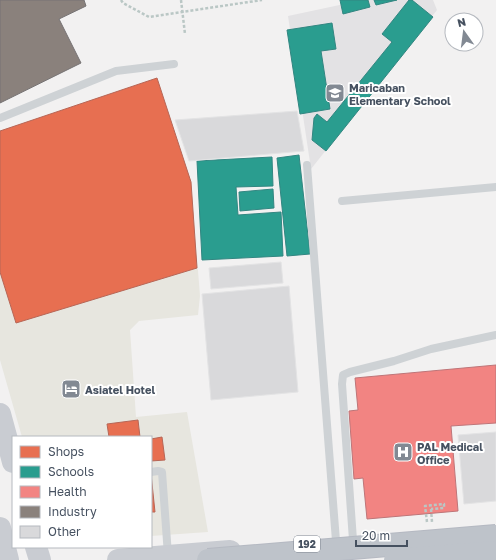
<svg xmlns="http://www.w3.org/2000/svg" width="496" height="560" viewBox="0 0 496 560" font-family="'Golos Text',sans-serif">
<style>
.commercial{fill:#e7e6df}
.education{fill:#e3e2e4}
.shops{fill:#e76f51;stroke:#b76656}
.schools{fill:#2a9d8f;stroke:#328681}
.health{fill:#f28482;stroke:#be7578}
.industry{fill:#8a817c;stroke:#767374}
.building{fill:#d9d9db;stroke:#e3e3e4}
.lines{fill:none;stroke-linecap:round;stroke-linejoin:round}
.path{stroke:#bac7c5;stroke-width:2.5;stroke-dasharray:3 2;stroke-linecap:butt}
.lane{stroke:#ced2d5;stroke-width:8}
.primary{stroke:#c9ccd2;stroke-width:22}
.highway-bridge-casing{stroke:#b5b9c2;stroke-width:24;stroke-linecap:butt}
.path-bridge{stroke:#bac7c5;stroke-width:2.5;stroke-dasharray:3 2;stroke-linecap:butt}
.highway-bridge{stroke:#bec3ca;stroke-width:22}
.labels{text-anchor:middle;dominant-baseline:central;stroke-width:4;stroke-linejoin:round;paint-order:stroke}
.shield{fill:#fff;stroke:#7e8590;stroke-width:1}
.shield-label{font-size:10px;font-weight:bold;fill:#465160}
.poi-label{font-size:11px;font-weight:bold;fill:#465160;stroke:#fff;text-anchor:start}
</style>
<rect width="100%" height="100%" fill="#f2f1f1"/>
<path class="commercial" d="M157,78L191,182L200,296L198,315L139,321L130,330L136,417L187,412L208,532L151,536V437H22L0,360V131Z"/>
<path class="education" d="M363,0H433L437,10L311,169L288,16Z"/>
<g class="shops">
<path d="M157,78L191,182L197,268L16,323L0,272V131Z"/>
<path d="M138,420L140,437H109L107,424Z"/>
<path d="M162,437L165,460L151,461V439Z"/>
<path d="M151,474L155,512H151Z"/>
</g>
<g class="schools">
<path d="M340,0H368L370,7L343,14Z"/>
<path d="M374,0H397L376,5Z"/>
<path d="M409,0H412L433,17L326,151L312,140L314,118L317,114L327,122L392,42L382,34Z"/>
<path d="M332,23L336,49L321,51L330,109L300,114L287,30Z"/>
<path d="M299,155L310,254L287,256L277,158Z"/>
<path d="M272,157L273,186L236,187L238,215L281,212L283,256L202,260L197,161Z"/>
<path d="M273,189L274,208L240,211L239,192Z"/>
</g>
<path class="health" d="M496,365V423L451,426L458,511L367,519L363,478L354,479L349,411L358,410L355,378Z"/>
<path class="industry" d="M0,0H84L86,6L59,19L81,63L0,103Z"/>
<g class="building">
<path d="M297,111L304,151L189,161L175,120Z"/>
<path d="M281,262L283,283L211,289L209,268Z"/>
<path d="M289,286L298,392L211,400L202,294Z"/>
<path d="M496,432V501L464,504L458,435Z"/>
</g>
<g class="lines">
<g class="path">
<path d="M121,0L123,3L149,17L262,0"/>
<path d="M181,0L185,34"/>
<path d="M427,522L425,506L444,504V508L431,509"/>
</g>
<g class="lane">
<path d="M0,118L116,71L174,64"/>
<path d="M307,165L336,541"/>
<path d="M342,201L496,187"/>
<path d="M151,472L158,471L162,472L168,555"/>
<path d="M353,540L342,384L343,375L350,372L394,361L431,349L496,335"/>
</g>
<g class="primary">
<path d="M0,414L13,462"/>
<path d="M0,528L8,560"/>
<path d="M36,547L40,560"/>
<path d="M118,560L230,551"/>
</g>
<g class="highway-bridge-casing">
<g id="highway-bridge">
<path d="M208,560L496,536"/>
<path d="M395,560L496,552"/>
</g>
</g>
<path class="path-bridge" d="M431,509L432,522"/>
<use href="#highway-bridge" class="highway-bridge"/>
</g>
<defs>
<g id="school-square" transform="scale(1)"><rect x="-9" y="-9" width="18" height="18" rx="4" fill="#828993" stroke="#fff"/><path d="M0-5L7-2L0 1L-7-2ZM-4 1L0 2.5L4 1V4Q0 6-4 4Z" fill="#fff"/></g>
<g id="hotel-square" transform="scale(1)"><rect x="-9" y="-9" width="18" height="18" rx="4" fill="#828993" stroke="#fff"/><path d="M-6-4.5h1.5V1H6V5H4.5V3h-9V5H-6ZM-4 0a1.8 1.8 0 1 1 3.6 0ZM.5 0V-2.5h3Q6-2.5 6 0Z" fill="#fff"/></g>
<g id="hospital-square" transform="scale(1)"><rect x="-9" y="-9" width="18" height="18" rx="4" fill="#828993" stroke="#fff"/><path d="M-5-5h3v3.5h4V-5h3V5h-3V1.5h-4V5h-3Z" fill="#fff"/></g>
</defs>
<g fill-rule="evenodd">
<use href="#school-square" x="335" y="93"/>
<use href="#hotel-square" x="71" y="389"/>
<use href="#hospital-square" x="403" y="452"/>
</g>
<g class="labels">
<rect class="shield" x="294" y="536" width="26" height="16" rx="3"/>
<g class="shield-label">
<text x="307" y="544">192</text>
</g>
<g class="poi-label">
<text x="349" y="87">Maricaban<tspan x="349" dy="13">Elementary School</tspan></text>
<text x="85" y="389">Asiatel Hotel</text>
<text x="417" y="446">PAL Medical<tspan x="417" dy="13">Office</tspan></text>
</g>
</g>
<rect x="12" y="436" width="140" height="112" fill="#ffffff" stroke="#b5b9bf"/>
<rect x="20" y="446" width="20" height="12" fill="#e76f51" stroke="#b5b9bf"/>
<text x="48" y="456" font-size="12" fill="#465160">Shops</text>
<rect x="20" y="466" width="20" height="12" fill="#2a9d8f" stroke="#b5b9bf"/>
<text x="48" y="476" font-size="12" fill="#465160">Schools</text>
<rect x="20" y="486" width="20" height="12" fill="#f28482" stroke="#b5b9bf"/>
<text x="48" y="496" font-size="12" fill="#465160">Health</text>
<rect x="20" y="506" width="20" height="12" fill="#8a817c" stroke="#b5b9bf"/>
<text x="48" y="516" font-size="12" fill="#465160">Industry</text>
<rect x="20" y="526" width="20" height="12" fill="#d9d9db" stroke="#b5b9bf"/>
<text x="48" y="536" font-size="12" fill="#465160">Other</text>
<g transform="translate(464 32) rotate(346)"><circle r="19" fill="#ffffff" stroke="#b5b9bf"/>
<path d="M0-3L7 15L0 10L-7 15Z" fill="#828993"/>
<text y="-6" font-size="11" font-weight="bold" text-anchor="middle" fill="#465160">N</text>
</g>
<path d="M356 540v6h51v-6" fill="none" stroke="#465160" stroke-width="2"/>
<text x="362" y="540" font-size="12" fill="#465160" stroke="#ffffff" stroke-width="3" paint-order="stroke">20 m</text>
</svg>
